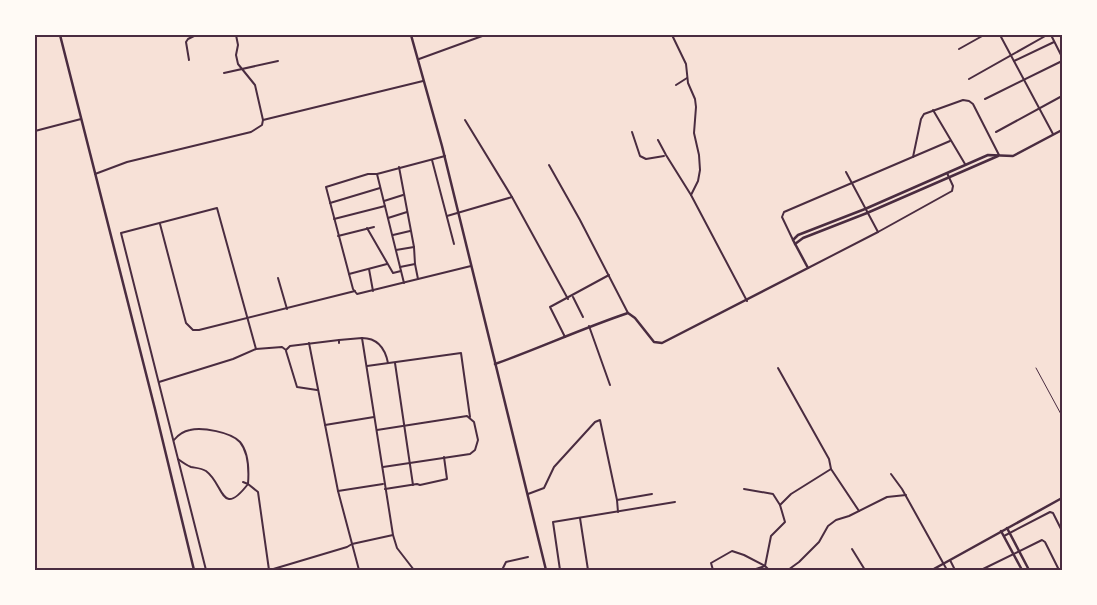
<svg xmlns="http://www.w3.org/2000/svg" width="1097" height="605" viewBox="0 0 1097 605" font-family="'Asap Condensed',sans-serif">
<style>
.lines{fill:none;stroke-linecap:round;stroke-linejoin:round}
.service{stroke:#4a2c40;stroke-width:1}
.minor{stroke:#4a2c40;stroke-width:2}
.tertiary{stroke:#4a2c40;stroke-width:2.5}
.secondary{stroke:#4a2c40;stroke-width:2.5}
.neatline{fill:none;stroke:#4a2c40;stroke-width:2}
</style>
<rect width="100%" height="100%" fill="#f7e1d7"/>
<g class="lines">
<path class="service" d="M1036,368L1062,416"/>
<g class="minor">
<path d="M236,35L238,45L236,55L238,64L255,85L263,120"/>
<path d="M672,35L686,64L688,83L695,99L696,107L694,133L699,155L700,170L698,181L691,195"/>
<path d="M1000,35L1053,134"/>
<path d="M1051,35L1062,57"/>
<path d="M959,49L984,35"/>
<path d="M419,59L485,35"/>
<path d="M189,60L186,42L188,39L196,35"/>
<path d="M1014,61L1054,42"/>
<path d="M224,73L278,61"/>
<path d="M969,79L1047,35"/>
<path d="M676,85L687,78"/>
<path d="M985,99L1062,61"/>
<path d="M933,110L965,164"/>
<path d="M465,120L512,197L568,299"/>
<path d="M35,131L81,119"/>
<path d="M632,132L640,156L646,159L664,156"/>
<path d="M996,132L1062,96"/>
<path d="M658,140L666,155L691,195L747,301"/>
<path d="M445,156L377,174H368L326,187L353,289L357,294L471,266"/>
<path d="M913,157L921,119L924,114L963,100L969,101L973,104L999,155"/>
<path d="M432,160L454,244"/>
<path d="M549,165L580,220L628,313"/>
<path d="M399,167L414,247L415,264L400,267"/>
<path d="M846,172L878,232"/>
<path d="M95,174L127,162L251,132L262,125L263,120L423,81"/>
<path d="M377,174L404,283"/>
<path d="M384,201L403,195"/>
<path d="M330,203L380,188"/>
<path d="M447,216L512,197"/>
<path d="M388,218L407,212"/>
<path d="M334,219L385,206"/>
<path d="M160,224L186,323L193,330H199L355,291"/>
<path d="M367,228L393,273L401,271"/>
<path d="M393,235L410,231"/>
<path d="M338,236L374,227"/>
<path d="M793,240L782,217L784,212L950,141"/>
<path d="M396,250L414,247"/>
<path d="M415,264L418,279"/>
<path d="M808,268L878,232L952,191L953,186L947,173"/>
<path d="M369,269L373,291"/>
<path d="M349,274L387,264"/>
<path d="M278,278L287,309"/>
<path d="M573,297L583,317"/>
<path d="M589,326L610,385"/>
<path d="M565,337L550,307L609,275"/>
<path d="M362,338C378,338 385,348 388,363"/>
<path d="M309,343L338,491L359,570"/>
<path d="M339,343V340L362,338L393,535L397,548L414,570"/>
<path d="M286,351L297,387L317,390"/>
<path d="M395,363L413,485"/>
<path d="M367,366L461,353L470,417"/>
<path d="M778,368L829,459L831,469"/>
<path d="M159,382L233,359L256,349"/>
<path d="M325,425L374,417"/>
<path d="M377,430L467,416L474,422L478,440L475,450L470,454L383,467"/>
<path d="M174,440C178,435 184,431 190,430C202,427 231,432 240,442C249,453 249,471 248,484L258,492L269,570"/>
<path d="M178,459C182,462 186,465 191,467C196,468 201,468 206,471C224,484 221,519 248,484L243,482"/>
<path d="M891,474L902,489L947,570"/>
<path d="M385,489L417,484L420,485L447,479L444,457"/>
<path d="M338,491L383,484"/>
<path d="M528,494L544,488L554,467L595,422L600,420L617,500L618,512"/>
<path d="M617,500L652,494"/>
<path d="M780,505L791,494L831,469L859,511"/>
<path d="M580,518L588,570"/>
<path d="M1004,536L1050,512L1053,513L1062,531"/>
<path d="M852,549L865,570"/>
<path d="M950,560L955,570"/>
<path d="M206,570L121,233L217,208L256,349L282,347L286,350L290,346L339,340"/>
<path d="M270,570L347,547L352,544L393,535"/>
<path d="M502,570L506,562L528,557"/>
<path d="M560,570L553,522L675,502"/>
<path d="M713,570L711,563L732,551L744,555L765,566L771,536L785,522L780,505L773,494L744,489"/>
<path d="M753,570L765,566L769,570"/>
<path d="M788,570L799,562L819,542L828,526L836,520L849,516L887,497L906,495"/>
<path d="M981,570L1042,540L1045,542L1059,570"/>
</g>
<g class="tertiary">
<path d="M795,244L803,238L867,213L998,156"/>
<path d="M495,364C540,348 583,328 628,313L635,318L654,342L662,343L808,268L793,240L798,235L865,209L988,155L1013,156L1062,130"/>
</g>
<g class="secondary">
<path d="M60,35L155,409L194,570"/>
<path d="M411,35L442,146L546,570"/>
<path d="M1007,528L1029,570"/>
<path d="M1001,531L1022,570"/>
<path d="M932,570L1062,498"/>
</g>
</g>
<rect width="1097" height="605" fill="none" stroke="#fffaf5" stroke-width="72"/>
<rect x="36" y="36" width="1025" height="533" class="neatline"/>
</svg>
